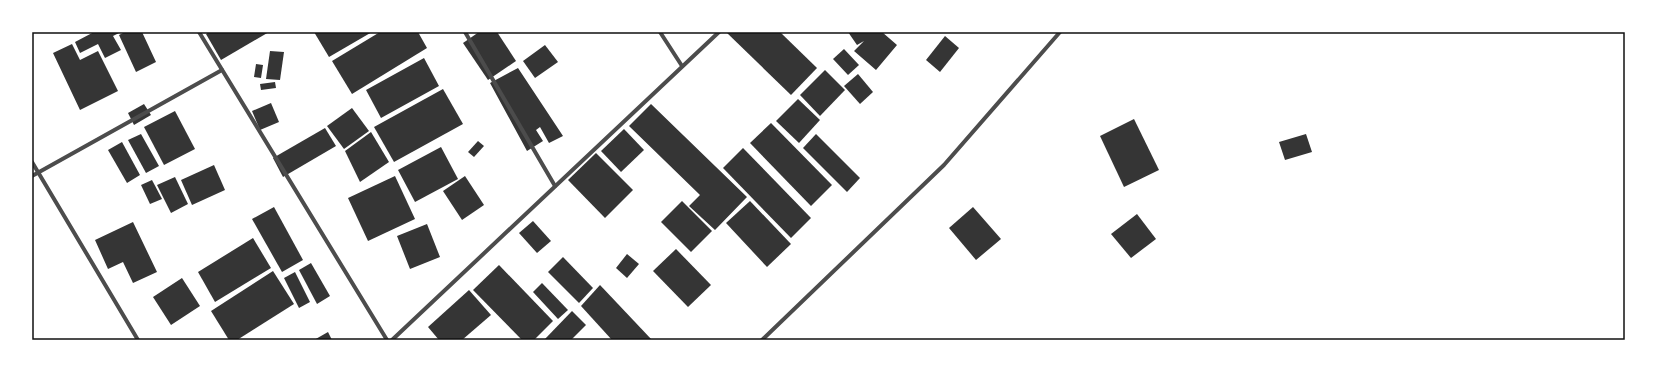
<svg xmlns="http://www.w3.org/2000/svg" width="1657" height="372" viewBox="0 0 1657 372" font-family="'PT Sans',sans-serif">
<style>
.building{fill:#353535}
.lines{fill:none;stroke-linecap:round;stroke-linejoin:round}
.minor{stroke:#4c4c4c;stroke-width:4}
.neatline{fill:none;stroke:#111;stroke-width:1.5}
</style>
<rect width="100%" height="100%" fill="#fff"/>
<g class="building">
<path d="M94,32H121L113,36L121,50L105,58L98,44L80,53L75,42Z"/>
<path d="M125,32H142L156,62L136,72L119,35Z"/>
<path d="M209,32H269L221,60L206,34Z"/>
<path d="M314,32H372L329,57Z"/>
<path d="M380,32H418L427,48L352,94L332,61Z"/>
<path d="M479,32H497L516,61L488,80L463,43Z"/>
<path d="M726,32H780L817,68L791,95Z"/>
<path d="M848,32H882L897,45L876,70L854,51L864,41L857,45Z"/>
<path d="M945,36L959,48L940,72L926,60Z"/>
<path d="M72,44L80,60L98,51L118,91L80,110L53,53Z"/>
<path d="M545,45L558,62L535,78L523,61Z"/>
<path d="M844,49L859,65L848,75L833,59Z"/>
<path d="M270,51L284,52L280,80L266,79Z"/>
<path d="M424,58L439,86L381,118L366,90Z"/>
<path d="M256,64L263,65L261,78L254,77Z"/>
<path d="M518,68L563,136L549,143L540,127L536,130L543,141L527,151L490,83Z"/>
<path d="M825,70L845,90L820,116L800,95Z"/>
<path d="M858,74L873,92L860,104L844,86Z"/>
<path d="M275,82L276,88L261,90L260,84Z"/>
<path d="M443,89L463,124L394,162L374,127Z"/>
<path d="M798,99L820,120L799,143L776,121Z"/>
<path d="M271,103L279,122L260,130L252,111Z"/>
<path d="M144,104L151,115L134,125L128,113Z"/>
<path d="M651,104L747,197L715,230L689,206L700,195L629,126Z"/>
<path d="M352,108L369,131L344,149L327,126Z"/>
<path d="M175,111L195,149L164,165L144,127Z"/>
<path d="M1134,119L1159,170L1124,187L1100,136Z"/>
<path d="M771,123L832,185L811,206L750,143Z"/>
<path d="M325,128L336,146L283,177L273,158Z"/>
<path d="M624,129L644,150L621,172L601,151Z"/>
<path d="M371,132L389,162L360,182L345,151Z"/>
<path d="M141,134L159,166L146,173L128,140Z"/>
<path d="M816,134L860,178L847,192L803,148Z"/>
<path d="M1306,134L1312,152L1285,160L1279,142Z"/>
<path d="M478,141L484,146L474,157L468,152Z"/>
<path d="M122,142L140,175L127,183L108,150Z"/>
<path d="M441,147L458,179L415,202L398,170Z"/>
<path d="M743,148L811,218L791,238L723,168Z"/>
<path d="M596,153L633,190L605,218L568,180Z"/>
<path d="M214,165L225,190L192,205L181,180Z"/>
<path d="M395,176L415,219L368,241L348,198Z"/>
<path d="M465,176L484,205L462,220L443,191Z"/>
<path d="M175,177L188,204L171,213L157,185Z"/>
<path d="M152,180L162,199L150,204L141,185Z"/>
<path d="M682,201L712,231L691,252L661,222Z"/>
<path d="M750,201L791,244L767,267L726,223Z"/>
<path d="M274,207L303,260L282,272L252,219Z"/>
<path d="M973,207L1001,239L976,260L949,228Z"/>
<path d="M1137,214L1156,239L1131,258L1111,234Z"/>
<path d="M533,221L551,241L537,253L519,233Z"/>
<path d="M133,222L157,272L133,283L123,262L108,269L95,240Z"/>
<path d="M427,224L440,257L410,269L397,236Z"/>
<path d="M253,238L271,268L215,302L198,272Z"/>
<path d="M676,249L711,285L688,307L653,271Z"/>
<path d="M627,254L639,264L627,278L616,268Z"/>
<path d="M563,257L593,288L579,303L548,272Z"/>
<path d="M311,263L330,296L317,304L299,270Z"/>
<path d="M499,265L553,321L534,340H522L473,290Z"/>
<path d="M273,271L294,304L237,340H229L211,311Z"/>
<path d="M295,272L310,302L299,308L284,278Z"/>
<path d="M182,278L200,306L171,325L153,297Z"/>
<path d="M542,283L568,310L558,319L533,292Z"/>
<path d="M600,285L652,340H612L581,306Z"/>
<path d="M469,290L491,315L462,340H439L428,327Z"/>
<path d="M572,311L586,325L571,340H544Z"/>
<path d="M328,332L332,340H314Z"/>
</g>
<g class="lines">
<g class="minor">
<path d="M199,32L387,340"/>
<path d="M465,32L555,186"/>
<path d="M660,32L682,66"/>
<path d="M32,162L138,340"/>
<path d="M32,176L222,70"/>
<path d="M392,340L719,32"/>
<path d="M762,340L944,165L1060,32"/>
</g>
</g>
<rect width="1657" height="372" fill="none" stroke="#ffffff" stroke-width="66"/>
<rect x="33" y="33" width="1591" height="306" class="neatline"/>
</svg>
